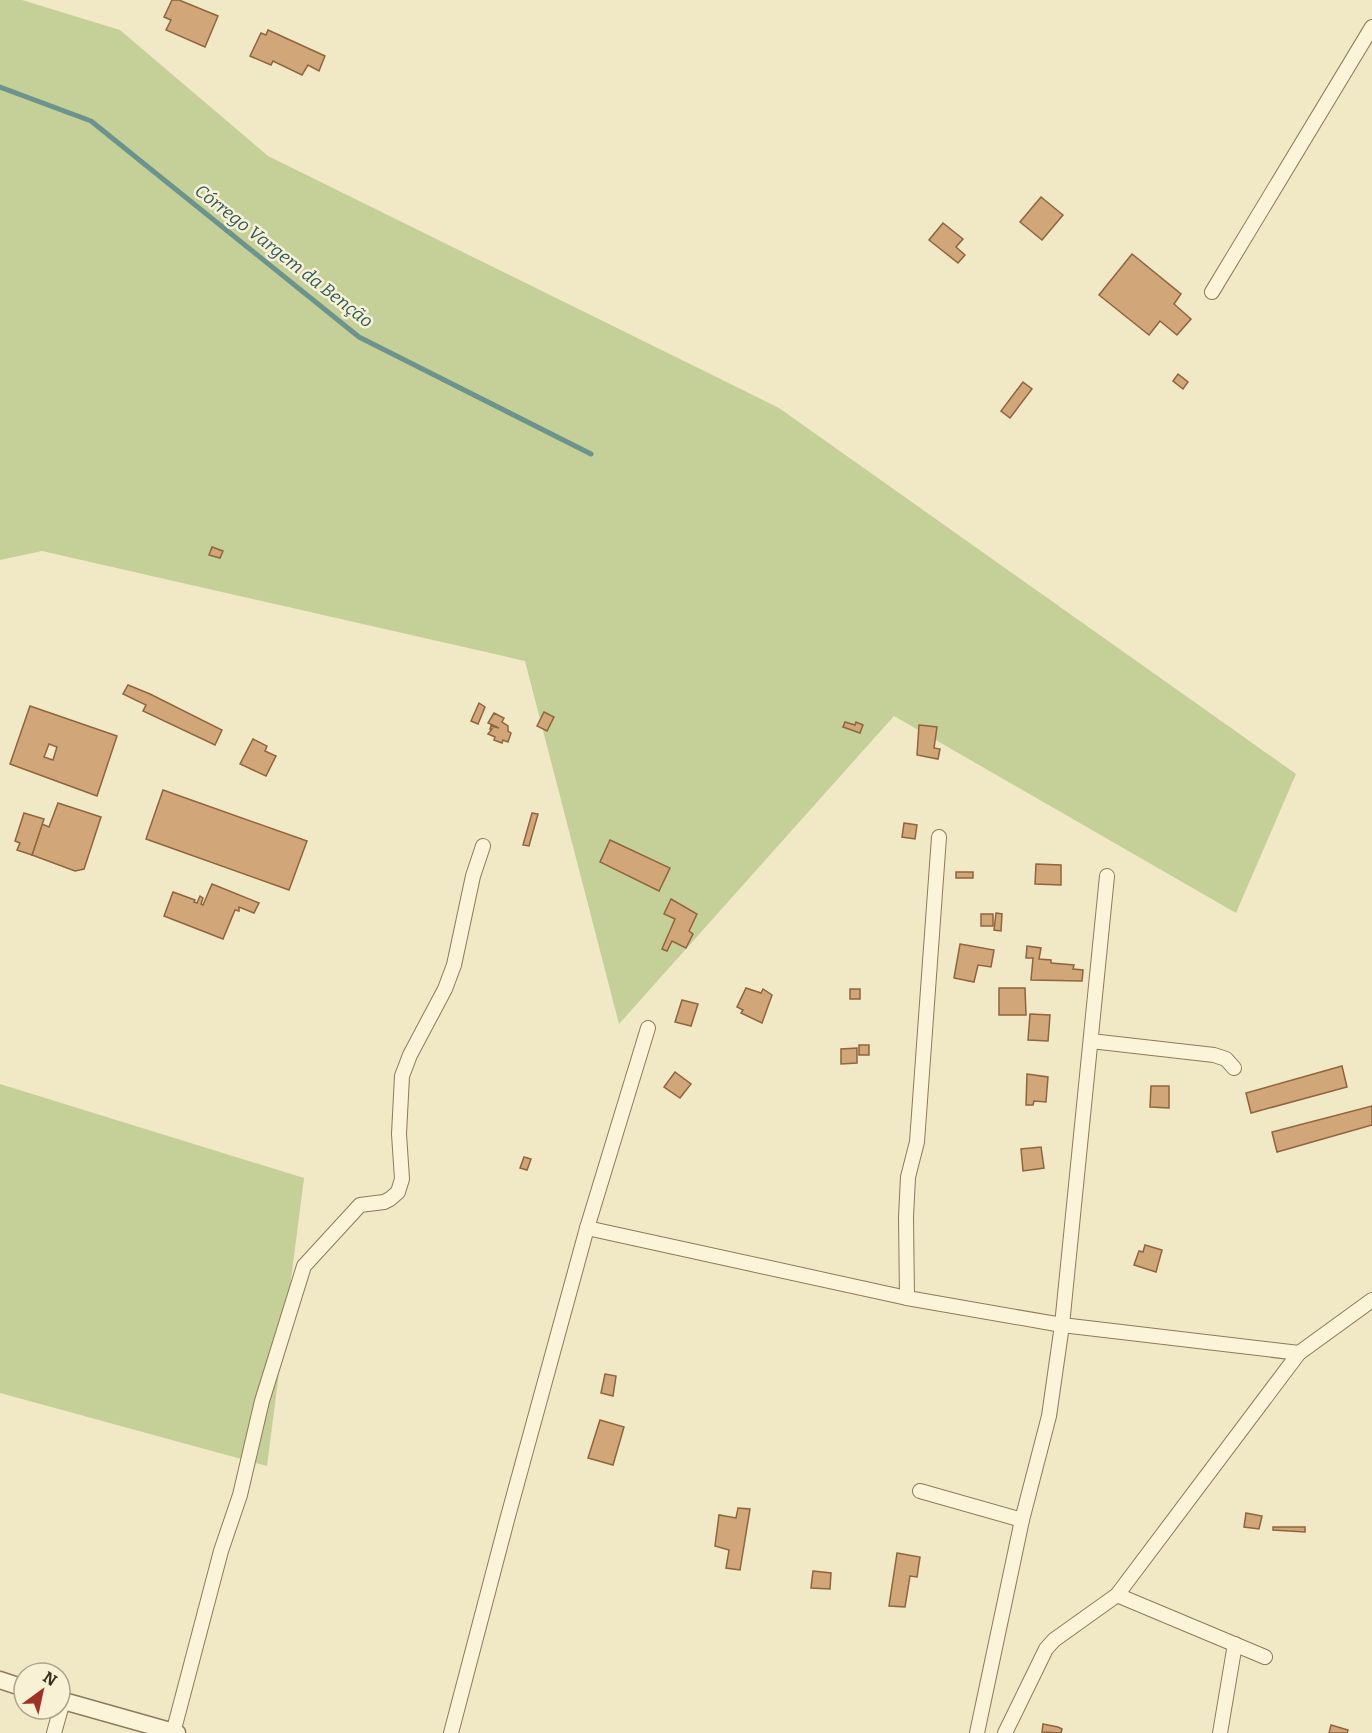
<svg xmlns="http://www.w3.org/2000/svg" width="1372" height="1733" viewBox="0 0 1372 1733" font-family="Bitter,serif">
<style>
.green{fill:#c4d098}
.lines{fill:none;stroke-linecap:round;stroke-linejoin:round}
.stream{stroke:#6d938d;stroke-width:5}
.building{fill:#d1a679;stroke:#8e653e;stroke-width:1.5;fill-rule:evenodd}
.minor-casing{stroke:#8d7a5a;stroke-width:16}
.tertiary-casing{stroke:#8d7a5a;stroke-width:19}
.minor{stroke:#fbf4d9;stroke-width:14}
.tertiary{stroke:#fbf4d9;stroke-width:16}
.labels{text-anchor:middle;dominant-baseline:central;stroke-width:5;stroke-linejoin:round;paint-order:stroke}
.water-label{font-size:18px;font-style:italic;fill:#2d5b5d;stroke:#f8f1d6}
</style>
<rect width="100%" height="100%" fill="#f1e8c5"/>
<g class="green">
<path d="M0,0H22L120,30L268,156L779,408L1296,774L1236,913L894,716L619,1024L525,661L42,551L0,560Z"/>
<path d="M0,1084L304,1178L267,1466L0,1393Z"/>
</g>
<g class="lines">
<path class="stream" d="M0,87L91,121L359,337L591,454"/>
</g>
<g class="building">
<path d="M172,0H179L218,16L205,47L166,30L171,20L164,17Z"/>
<path d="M268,30L325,56L319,71L308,65L302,75L273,61L271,65L250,56L261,33L266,35Z"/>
<path d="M1041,197L1063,215L1042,240L1020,222Z"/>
<path d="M943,223L963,239L956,247L965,255L958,263L929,240Z"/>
<path d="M1132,254L1181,294L1174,304L1191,319L1177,335L1160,321L1149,335L1099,295Z"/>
<path d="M1178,374L1188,382L1183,389L1173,381Z"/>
<path d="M1023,382L1032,389L1010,418L1001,411Z"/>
<path d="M212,547L223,551L220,558L209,555Z"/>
<path d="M128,685L150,694L222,730L215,745L143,711L146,705L123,694Z"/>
<path d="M479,703L485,707L478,724L471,721Z"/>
<path d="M30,706L117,736L97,796L10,764ZM49,744L57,747L53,760L44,757Z"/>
<path d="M544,712L554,717L547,731L537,726Z"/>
<path d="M494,713L504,718L502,722L508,726V731L511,733L508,742L503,740L502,743L494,740L495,737L488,734L492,729H490L491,726L499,728L488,723Z"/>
<path d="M845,722L855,725L856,722L863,725L860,733L843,727Z"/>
<path d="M919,725L937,727L934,748L940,749L938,759L917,755Z"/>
<path d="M253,739L267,746L265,751L276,756L266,776L240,764Z"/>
<path d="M163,790L307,841L289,890L146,839Z"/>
<path d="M58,803L101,817L84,869L75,871L32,855L42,824L49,827Z"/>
<path d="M24,813L44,819L32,855L17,850L20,843L15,841Z"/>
<path d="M532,813L538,814L529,846L523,845Z"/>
<path d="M904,823L917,825L915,839L902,837Z"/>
<path d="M610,840L670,868L659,891L600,862Z"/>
<path d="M1036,864L1061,865V885L1035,884Z"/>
<rect x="956" y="872" width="17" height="6"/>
<path d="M212,884L259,903L254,913L239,907V911L235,910L223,939L164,916L173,892L195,900L194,902L197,903L200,896L203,898L201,904L203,905Z"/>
<path d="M671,899L697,914L689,931L693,934L686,948L672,941L667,951L662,949L675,919L664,914Z"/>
<path d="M996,913L1002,914L1001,931L994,930Z"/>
<rect x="981" y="914" width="12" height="12"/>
<path d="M960,944L994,950L991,967L978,965L974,982L954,978Z"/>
<path d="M1027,946L1041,948L1039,959L1051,960V963L1074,965L1073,969L1083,970L1082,981L1031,980L1033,958H1026Z"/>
<path d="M746,988L761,993L763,989L772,995L762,1023L741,1013L743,1010L737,1007Z"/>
<path d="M999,988H1025L1026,1015H999Z"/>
<rect x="850" y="989" width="10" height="10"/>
<path d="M682,1000L698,1004L691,1026L675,1022Z"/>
<path d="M1030,1014L1050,1015L1048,1041L1028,1040Z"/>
<rect x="859" y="1045" width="10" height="10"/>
<path d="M857,1048V1063L841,1064V1049Z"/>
<path d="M1342,1066L1347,1087L1251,1113L1246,1093Z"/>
<path d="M675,1072L691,1084L680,1098L664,1087Z"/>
<path d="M1027,1074L1048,1077L1046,1102L1034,1101L1033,1105H1026Z"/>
<path d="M1151,1086H1169V1108L1150,1107Z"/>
<path d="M1372,1106V1125L1277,1152L1272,1132Z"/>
<path d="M1041,1147L1044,1168L1023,1171L1021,1149Z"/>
<path d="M524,1157L531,1159L527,1170L520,1168Z"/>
<path d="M1145,1245L1162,1250L1156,1272L1134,1265L1139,1251L1143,1252Z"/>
<path d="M605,1374L616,1376L613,1396L601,1393Z"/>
<path d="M600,1420L624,1427L613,1465L588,1458Z"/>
<path d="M738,1508L750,1509L740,1570L726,1568L729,1550L715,1546L719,1515L736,1518Z"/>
<path d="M1246,1513L1262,1516L1259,1529L1244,1527Z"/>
<path d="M1273,1527H1305V1532L1273,1530Z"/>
<path d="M897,1553L920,1557L917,1577L910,1576L905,1607L889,1606Z"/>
<path d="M813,1571L831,1573L830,1589L811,1588Z"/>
<path d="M1043,1724L1058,1727L1062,1729L1061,1733L1042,1732Z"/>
<path d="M1331,1725L1348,1730L1347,1733H1329Z"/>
</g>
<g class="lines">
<g class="minor-casing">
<g id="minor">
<path d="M1212,292L1372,27"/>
<path d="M1091,1041L1214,1055L1226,1059L1234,1068"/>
<path d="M587,1228L907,1298L1062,1325L1299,1353"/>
<path d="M907,1298L906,1217L908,1177L917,1142L939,837"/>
<path d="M920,1491L1022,1520"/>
<path d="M1117,1595L1265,1657"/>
<path d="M54,1733L63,1701"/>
<path d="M173,1733L221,1551L240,1495L262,1401L304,1266L360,1205L384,1202L390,1199L398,1192L402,1179L399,1134L402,1076L410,1055L445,989L454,965L473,876L483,846"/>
<path d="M451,1733L507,1520L587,1228L648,1028"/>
<path d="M977,1733L1022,1520L1049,1416L1062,1325L1107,876"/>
<path d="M1005,1733L1046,1649L1054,1640L1117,1595L1299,1353L1372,1300"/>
<path d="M1220,1733L1235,1644"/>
</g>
</g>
<g class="tertiary-casing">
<g id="tertiary">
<path d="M0,1680L24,1688"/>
<path d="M60,1700L177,1733"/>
</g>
</g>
<use href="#minor" class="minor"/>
<use href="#tertiary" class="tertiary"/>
</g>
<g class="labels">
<g class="water-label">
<text transform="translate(284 256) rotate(38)">Córrego Vargem da Benção</text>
</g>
</g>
<g transform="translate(42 1691) rotate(33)"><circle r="28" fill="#f8f1d6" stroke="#ada48d" stroke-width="1.5"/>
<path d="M0-4.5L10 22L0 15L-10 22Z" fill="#a03126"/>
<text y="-9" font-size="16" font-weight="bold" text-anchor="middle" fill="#3d301f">N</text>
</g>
</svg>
